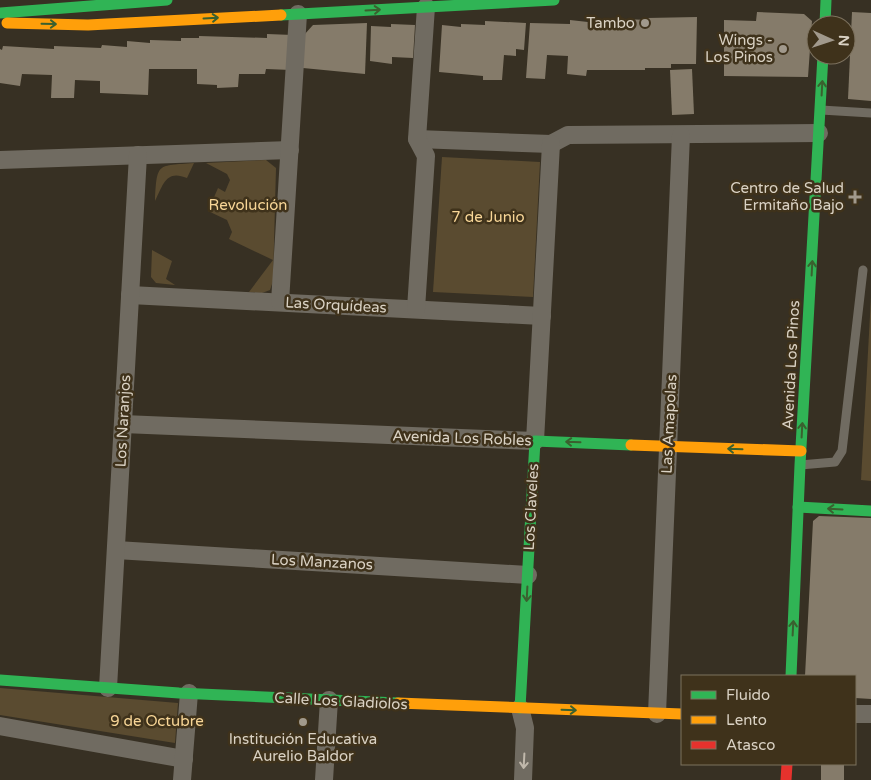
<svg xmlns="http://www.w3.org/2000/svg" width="871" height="780" viewBox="0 0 871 780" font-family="'Varela Round',sans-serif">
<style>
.green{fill:#5a4b30}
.building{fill:#857b6a}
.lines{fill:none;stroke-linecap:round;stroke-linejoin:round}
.lane{stroke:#706b61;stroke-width:9}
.street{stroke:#706b61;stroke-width:18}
.fast{stroke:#30b455;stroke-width:11}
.slow{stroke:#ff9f0a;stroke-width:11}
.jam{stroke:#e5322d;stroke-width:11}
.oneway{stroke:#3a602f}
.oneway2{stroke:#c0b8ab}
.poi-dot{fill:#a1998c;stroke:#3f321b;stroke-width:2}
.labels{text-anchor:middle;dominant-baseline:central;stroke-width:5;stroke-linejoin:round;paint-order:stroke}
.poi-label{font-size:15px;fill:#dad2c4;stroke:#3f321b;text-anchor:end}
.park-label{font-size:15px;fill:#f8d697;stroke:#3f321b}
.street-label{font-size:15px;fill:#dad2c4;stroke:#3f321b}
</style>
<rect width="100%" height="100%" fill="#373023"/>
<g class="green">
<path d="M442,157L540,162L533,297L433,292Z"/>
<path d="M266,160L276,168L273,281L270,290L262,293L249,292L273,260L229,239L232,232L227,220L208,211L218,188L225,192L230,180L227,174L206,163Z"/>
<path d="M194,163L187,178C166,169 163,185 155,201C157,162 157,166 194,163Z"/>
<path d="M152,250L172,261L166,279L175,285L156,283L151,277Z"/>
<path d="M871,297V481L861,480Z"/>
<path d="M0,688L178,703L175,743L0,715Z"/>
</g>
<g class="building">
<path d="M757,12L804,14L812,21L808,77L724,76V20L756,21Z"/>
<path d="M852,12L871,13V101L848,99Z"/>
<path d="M697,17L696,64H671V68H645V70H587L586,76L567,74L568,56L547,55L545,79L526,78L530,23L570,24V20L606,24V22H625V19L647,20V18Z"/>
<path d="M485,21L526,23L524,50L516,49V56L504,55L502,80H483V76L439,72L442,25L461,27V24L485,25Z"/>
<path d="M367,23L365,74L303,68L304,35L313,25Z"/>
<path d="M391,24L415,25L413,58L392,57V64L370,61L371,26L391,27Z"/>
<path d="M267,34L293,35L291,70L266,69L265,74H239L238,87L217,88V85L197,84V69H149L148,95L100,93V81L75,80L74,98H51L52,75L22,74L20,86L0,83V49L2,50L3,46L54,49V46L101,48L102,45L127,47V41L150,43V40L181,41V38H199V36L267,38Z"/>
<path d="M692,69L694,114L672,115L670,70Z"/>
<path d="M819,516L871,518V699L855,698V676H805L813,521Z"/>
<rect x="821" y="764" width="23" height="16"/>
</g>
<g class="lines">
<g class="lane">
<path d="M821,110L871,113"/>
<path d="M800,465L835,462L842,451L863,270"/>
</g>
<g class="street">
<path d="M417,139L551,144L568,135L819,133"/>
<path d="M0,160L290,150"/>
<path d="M130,295L542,316"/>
<path d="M280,302L298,14"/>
<path d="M416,309L426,156L417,139L426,7"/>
<path d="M123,424L535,441L551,144"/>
<path d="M116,550L528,575"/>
<path d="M108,688L138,155"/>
<path d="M520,708L525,728L523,780"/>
<path d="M657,714L681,135"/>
<path d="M855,714H871"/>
<path d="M0,726L184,759"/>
<path d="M182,780L189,693"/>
<path d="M324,780L329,700"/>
</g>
<g class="fast">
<path d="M0,13L167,0"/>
<path d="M281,15L554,0"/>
<path d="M825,25L826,0"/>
<path d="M798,507L871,511"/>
<path d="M791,676L800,465L823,55"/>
<path d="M0,680L179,693L398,703"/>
<path d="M520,708L535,441L631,445"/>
</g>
<g class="slow">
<path d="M7,23L88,25L281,15"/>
<path d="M631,445L801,451"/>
<path d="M398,703L682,714"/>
</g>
<path class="jam" d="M786,780L787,764"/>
</g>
<defs><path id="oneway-shaft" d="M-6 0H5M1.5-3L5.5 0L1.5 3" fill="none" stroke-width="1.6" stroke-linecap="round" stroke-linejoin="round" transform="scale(1.25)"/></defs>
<g class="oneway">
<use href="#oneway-shaft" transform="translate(373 10) rotate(-3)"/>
<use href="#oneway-shaft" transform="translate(211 18) rotate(-3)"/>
<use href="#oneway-shaft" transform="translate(49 24) rotate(1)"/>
<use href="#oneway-shaft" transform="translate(822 88) rotate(-87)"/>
<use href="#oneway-shaft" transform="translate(812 268) rotate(-87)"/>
<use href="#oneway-shaft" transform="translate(802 430) rotate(-87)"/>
<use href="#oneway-shaft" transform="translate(573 442) rotate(-178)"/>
<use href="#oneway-shaft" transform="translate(735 449) rotate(-178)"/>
<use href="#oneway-shaft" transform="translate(835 509) rotate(-177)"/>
<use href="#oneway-shaft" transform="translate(527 594) rotate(93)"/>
<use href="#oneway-shaft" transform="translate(793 628) rotate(-87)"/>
<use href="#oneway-shaft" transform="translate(569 710) rotate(2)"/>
</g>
<use class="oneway2" href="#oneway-shaft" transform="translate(524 761) rotate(93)"/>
<g class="poi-dot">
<circle cx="645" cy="23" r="5"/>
<circle cx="783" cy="49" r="5"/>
<path d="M852.5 189.5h5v5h5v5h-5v5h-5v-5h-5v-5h5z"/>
<circle cx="303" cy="722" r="5"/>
</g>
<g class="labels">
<g class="poi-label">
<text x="635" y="23">Tambo</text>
<text x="773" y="40">Wings -<tspan x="773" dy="17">Los Pinos</tspan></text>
<text x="844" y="188">Centro de Salud<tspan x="844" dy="17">Ermitaño Bajo</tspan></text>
<text x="303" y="739" text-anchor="middle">Institución Educativa<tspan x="303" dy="17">Aurelio Baldor</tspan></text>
</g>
<g class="park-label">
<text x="248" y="205">Revolución</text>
<text x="488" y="217">7 de Junio</text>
<text x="157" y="721">9 de Octubre</text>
</g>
<g class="street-label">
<text transform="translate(336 305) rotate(3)">Las Orquídeas</text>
<text transform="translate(791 365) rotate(-87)">Avenida Los Pinos</text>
<text transform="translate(123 421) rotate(-87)">Los Naranjos</text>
<text transform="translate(669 424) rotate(-87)">Las Amapolas</text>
<text transform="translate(462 438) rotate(2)">Avenida Los Robles</text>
<text transform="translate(531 507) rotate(-87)">Los Claveles</text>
<text transform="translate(322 562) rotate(3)">Los Manzanos</text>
<text transform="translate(341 701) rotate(3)">Calle Los Gladiolos</text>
</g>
</g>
<rect x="681" y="675" width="175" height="90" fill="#3f321b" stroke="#7d725f"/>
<rect x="691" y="691" width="25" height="8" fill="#30b455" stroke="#7d725f"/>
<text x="726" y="700" font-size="15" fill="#dad2c4">Fluido</text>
<rect x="691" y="716" width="25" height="8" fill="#ff9f0a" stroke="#7d725f"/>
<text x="726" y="725" font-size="15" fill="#dad2c4">Lento</text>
<rect x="691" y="741" width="25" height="8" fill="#e5322d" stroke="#7d725f"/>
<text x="726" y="750" font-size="15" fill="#dad2c4">Atasco</text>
<g transform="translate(831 40) rotate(93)"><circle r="24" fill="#3f321b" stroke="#7d725f"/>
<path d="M0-4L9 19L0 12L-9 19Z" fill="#a1998c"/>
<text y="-8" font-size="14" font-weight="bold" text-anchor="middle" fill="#dad2c4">N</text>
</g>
</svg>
